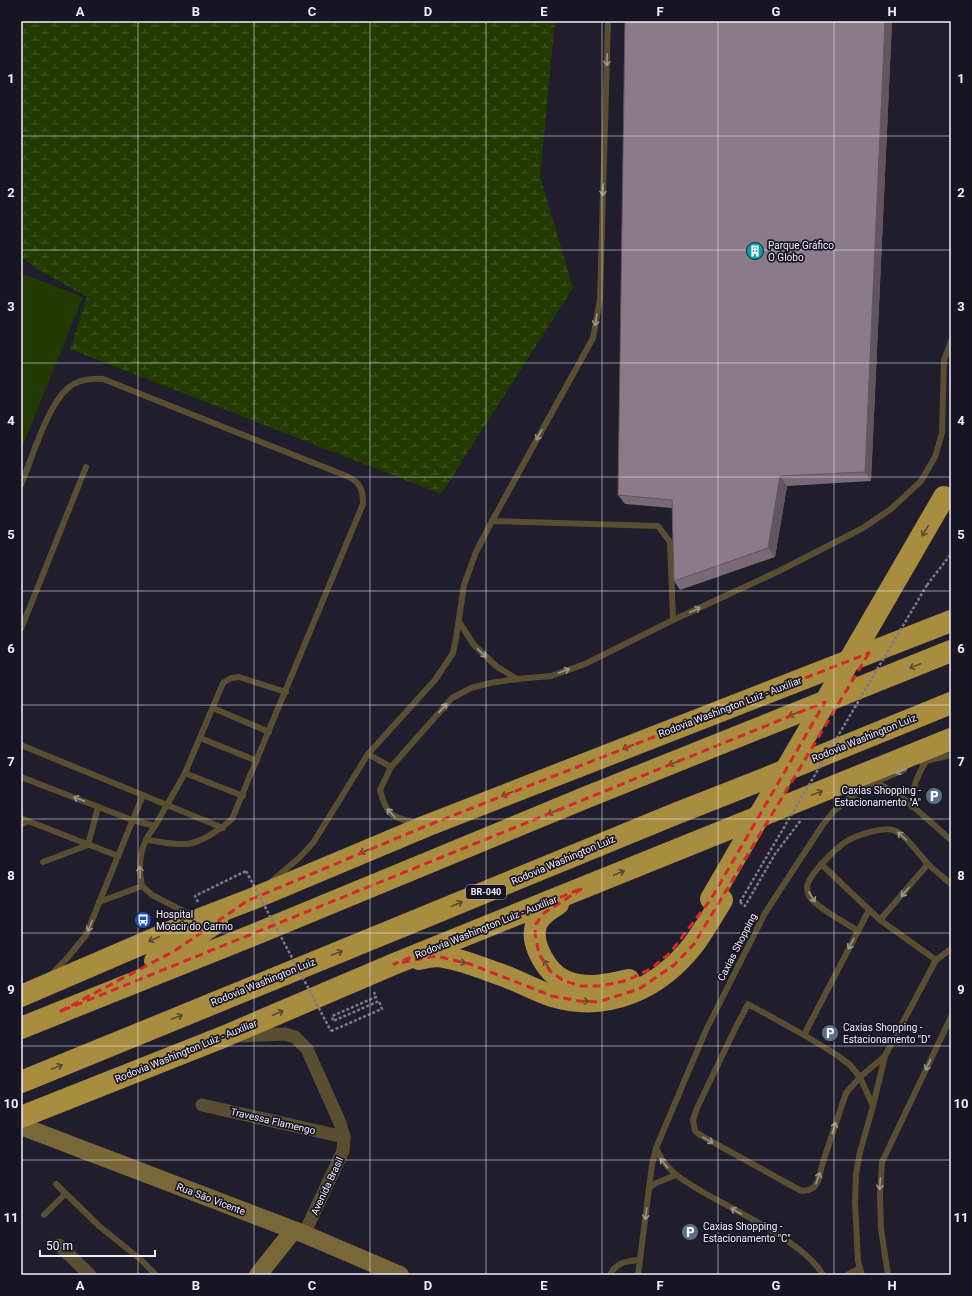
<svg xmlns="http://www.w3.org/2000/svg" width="972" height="1296" viewBox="0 0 972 1296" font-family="Roboto,sans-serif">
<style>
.wetland{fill:url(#wetland-marsh)}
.garden{fill:#223a00}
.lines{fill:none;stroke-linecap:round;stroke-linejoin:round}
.path{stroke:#7e7b88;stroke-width:2.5;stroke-dasharray:3 2;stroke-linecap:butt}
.lane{stroke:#594e31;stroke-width:6}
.street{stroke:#594e31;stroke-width:13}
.secondary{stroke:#796738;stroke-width:18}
.highway{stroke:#a88c3f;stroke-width:22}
.path-bridge{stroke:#7e7b88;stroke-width:2.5;stroke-dasharray:3 2;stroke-linecap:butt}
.highway-bridge{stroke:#a88c3f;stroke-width:22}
.wall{fill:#786974}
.shaded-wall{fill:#61555e}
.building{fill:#8b7a87;stroke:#61555e}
.oneway{stroke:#9d968b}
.oneway2{stroke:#584a30}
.marked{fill:none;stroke:#d62828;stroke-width:3;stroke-dasharray:8 5;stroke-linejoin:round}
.grid{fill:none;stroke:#f1effa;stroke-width:1;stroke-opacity:0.55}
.labels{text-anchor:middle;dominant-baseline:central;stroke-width:3.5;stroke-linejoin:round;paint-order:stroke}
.shield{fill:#171423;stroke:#b0adba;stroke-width:1}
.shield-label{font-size:9px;font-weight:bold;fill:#f1effa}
.poi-label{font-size:10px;fill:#f1effa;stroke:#171423;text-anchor:start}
.street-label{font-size:10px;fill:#f1effa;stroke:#171423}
.neatline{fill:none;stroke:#f1effa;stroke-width:1.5}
.grid-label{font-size:13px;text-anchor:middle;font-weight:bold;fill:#f1effa}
</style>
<defs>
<pattern id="wetland-marsh" width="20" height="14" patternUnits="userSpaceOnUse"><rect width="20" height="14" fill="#223a00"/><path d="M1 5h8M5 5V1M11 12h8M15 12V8" fill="none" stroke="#435726"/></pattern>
</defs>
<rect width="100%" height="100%" fill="#201d2c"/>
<path class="wetland" d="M21,21H555L540,176L573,288L441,494L70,349L87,297L36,268L21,257Z"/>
<path class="garden" d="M21,273L83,297L21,450Z"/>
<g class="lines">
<g class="path">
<path d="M927,585L951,554"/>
<path d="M198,902L195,896L246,871"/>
<path d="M740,902L745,906L775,854L801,820"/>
<path d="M331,1031L382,1009L379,1001L333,1021L332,1016L376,997L374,992"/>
</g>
<g class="lane">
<path d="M21,485C32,458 47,406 68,388C78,379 91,378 103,379L349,477C361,484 363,490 363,504L232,819C221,829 201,843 186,844C173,845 159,841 146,840"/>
<path d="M492,521L658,526L670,542L673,620"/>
<path d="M459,622L474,645L496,666L517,679"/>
<path d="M21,629L86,467"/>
<path d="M213,708L269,732"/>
<path d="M200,738L257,761"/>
<path d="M21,745L223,828"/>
<path d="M368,754L391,767"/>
<path d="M922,762L951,755"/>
<path d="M904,770L875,782L894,792L908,802L951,840"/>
<path d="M185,773L243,796"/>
<path d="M21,777L132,820L155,826C152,831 148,835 146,840C139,854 139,871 142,886L152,895L193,916"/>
<path d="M912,807C913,786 916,778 926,761"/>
<path d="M21,818L28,821"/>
<path d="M417,823C392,817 387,817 380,790L391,767L452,698L471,688L490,683L517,679L551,676L585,664L673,620L779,571L863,528L891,509L921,481L935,457L942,433L944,360L951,341"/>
<path d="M21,825L28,821L118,856L86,935L69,956L52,974"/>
<path d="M155,826L185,773L223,683L231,678L239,677L286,692"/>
<path d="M118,856L143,795"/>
<path d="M43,862L88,845L98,807"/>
<path d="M821,864L880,920L936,960"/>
<path d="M272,881L299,858L313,843L368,754L435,680L453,653L456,638L464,585L476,552L492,521L593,338L600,299L608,21"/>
<path d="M99,902L142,886"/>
<path d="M880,920L928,864"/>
<path d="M858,931C848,924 814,906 809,896C808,893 807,889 807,887C809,874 836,848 847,841C857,835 882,827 893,830C905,833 919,855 928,864C935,871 943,877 951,884"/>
<path d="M804,1035L869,910"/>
<path d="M873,1106L860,1077L850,1065L837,1055L804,1035L748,1004L734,1031L697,1108L693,1120L695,1131L700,1135L794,1187L802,1191L809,1190L814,1187L818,1181L823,1162L846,1093L860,1077L885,1056"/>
<path d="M656,1148C666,1171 681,1179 701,1191C735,1211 804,1242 823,1275"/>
<path d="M56,1184L99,1226L140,1259L156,1275"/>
<path d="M649,1188L656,1183L676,1175"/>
<path d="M44,1215L65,1194"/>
<path d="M610,1275C616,1262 627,1261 640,1260"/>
<path d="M638,1275L652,1165L656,1148L706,1030L765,913L822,826L833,812L848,799L875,782"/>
<path d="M847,1275L860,1268"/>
<path d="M862,1275L858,1261L855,1201L856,1174L860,1152L873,1106L885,1056L936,960L951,949"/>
<path d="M888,1275L881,1229L880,1195L882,1162L951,1017"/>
</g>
<g class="street">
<path d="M238,1036L285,1034L295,1037L307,1049L340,1123L344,1137L343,1151L304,1234"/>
<path d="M202,1105L344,1137"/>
<path d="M59,1245L90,1275"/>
</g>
<g class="secondary">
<path d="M21,1126L304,1234L400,1275"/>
<path d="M258,1275L293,1231"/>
</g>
<g class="highway">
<path d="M558,904C550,909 539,915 536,925C530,944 547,973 565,981C586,990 608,985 629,980"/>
<path d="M419,959C425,958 432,956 437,956C458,958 479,967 499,974C517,980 534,990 552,996C608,1013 660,988 694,944C704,930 713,915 722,900"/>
<path d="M155,961L176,950L217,922"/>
<path d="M21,996L200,919L252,899L426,826L951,621"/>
<path d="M21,1028L263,931L587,797L951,651"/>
<path d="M21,1082L432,914L675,814L769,777L951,703"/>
<path d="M21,1117L223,1037L394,964L951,739"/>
</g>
<g class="path-bridge">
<path d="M246,871L331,1031"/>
<path d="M740,902L927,585"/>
</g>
<path class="highway-bridge" d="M711,899L944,497"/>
</g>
<path class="wall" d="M625,21H892L871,481L787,486L775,557L680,590L674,581L672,508L625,504L618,495Z"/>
<g class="shaded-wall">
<path d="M885,21H892L871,481L865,472Z"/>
<path d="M780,476L787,486L775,557L768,548Z"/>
</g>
<path class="building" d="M625,21H885L865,472L780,476L768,548L674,581L672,500L618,495Z"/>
<defs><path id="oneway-shaft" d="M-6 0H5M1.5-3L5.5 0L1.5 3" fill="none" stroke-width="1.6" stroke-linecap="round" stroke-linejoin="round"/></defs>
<g class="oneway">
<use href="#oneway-shaft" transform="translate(607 60) rotate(92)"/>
<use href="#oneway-shaft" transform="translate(603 190) rotate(92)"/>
<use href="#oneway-shaft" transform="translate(596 320) rotate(99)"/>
<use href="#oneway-shaft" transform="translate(539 435) rotate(119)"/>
<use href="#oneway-shaft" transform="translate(695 610) rotate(-25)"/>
<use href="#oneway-shaft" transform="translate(482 653) rotate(44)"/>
<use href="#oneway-shaft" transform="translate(564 671) rotate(-20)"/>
<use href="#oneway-shaft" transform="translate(443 708) rotate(-47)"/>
<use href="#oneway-shaft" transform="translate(901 771) rotate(157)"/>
<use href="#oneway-shaft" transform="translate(79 799) rotate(-159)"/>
<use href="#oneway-shaft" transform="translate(391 813) rotate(-133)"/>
<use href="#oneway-shaft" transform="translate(902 836) rotate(-138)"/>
<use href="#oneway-shaft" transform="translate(140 872) rotate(-92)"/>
<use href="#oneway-shaft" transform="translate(905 892) rotate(131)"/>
<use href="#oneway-shaft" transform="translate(812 897) rotate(58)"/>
<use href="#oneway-shaft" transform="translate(90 926) rotate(112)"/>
<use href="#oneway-shaft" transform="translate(851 944) rotate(118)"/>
<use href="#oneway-shaft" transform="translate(928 1065) rotate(115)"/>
<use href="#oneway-shaft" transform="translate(834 1128) rotate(-72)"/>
<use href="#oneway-shaft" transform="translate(708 1140) rotate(29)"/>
<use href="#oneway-shaft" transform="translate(664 1163) rotate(-128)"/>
<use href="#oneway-shaft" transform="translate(818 1178) rotate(-70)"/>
<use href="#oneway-shaft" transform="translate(880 1184) rotate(94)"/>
<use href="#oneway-shaft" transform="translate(736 1211) rotate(-150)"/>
<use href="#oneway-shaft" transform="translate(646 1214) rotate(97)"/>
</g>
<g class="oneway2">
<use href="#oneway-shaft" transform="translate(925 531) rotate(120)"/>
<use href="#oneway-shaft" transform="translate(915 666) rotate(158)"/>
<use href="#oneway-shaft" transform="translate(794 714) rotate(158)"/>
<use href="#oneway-shaft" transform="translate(628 747) rotate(159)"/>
<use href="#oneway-shaft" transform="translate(674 763) rotate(158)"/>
<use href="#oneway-shaft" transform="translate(817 793) rotate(-22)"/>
<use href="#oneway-shaft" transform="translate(507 794) rotate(159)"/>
<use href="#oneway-shaft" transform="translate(553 812) rotate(158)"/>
<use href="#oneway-shaft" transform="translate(365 851) rotate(157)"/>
<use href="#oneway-shaft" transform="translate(619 873) rotate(-23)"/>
<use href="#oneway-shaft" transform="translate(457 904) rotate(-23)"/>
<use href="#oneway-shaft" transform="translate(154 939) rotate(157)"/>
<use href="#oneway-shaft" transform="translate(337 953) rotate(-22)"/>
<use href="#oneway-shaft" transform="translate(460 962) rotate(12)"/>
<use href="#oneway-shaft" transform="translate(547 965) rotate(-124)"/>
<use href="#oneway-shaft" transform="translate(583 1001) rotate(4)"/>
<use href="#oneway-shaft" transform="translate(278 1013) rotate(-23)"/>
<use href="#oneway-shaft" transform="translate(177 1017) rotate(-22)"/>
<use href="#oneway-shaft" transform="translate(57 1067) rotate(-22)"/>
</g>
<path class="marked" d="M869,653L694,944L674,965L639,989L598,1002L579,1001L552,996L470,964L436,956L394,964L583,888L544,913L536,924L535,934L539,954L550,971L564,981L581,986H601L628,980L652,968L670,953L711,899L825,702L59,1012L176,950L247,901L426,826Z"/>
<path class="grid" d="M138,21V1275M254,21V1275M370,21V1275M486,21V1275M602,21V1275M718,21V1275M834,21V1275M21,136H951M21,250H951M21,363H951M21,477H951M21,591H951M21,705H951M21,819H951M21,933H951M21,1046H951M21,1160H951"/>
<defs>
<g id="building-disc" transform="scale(0.9)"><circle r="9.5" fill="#0f9aa8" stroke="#171423"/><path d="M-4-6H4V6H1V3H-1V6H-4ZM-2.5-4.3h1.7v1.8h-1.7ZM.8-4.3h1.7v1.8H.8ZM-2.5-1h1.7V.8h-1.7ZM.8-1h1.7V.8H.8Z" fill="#fff"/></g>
<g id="parking-disc" transform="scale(0.9)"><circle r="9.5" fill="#5c6f8a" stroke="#171423"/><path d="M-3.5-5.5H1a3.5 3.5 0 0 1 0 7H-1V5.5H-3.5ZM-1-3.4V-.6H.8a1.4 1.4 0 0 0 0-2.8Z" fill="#fff"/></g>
<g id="bus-disc" transform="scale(0.9)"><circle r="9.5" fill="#1a4fb4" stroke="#171423"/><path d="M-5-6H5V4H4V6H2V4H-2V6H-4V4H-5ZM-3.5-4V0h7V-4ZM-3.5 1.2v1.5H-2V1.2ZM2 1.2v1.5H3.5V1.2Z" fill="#fff"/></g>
</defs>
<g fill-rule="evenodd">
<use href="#building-disc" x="755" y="251"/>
<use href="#parking-disc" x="934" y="796"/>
<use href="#bus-disc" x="143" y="920"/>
<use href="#parking-disc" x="830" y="1033"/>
<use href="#parking-disc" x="690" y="1232"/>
</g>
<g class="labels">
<rect class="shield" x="466" y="885" width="40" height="14" rx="3"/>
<g class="shield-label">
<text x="486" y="892">BR-040</text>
</g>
<g class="poi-label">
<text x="768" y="245">Parque Gráfico<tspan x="768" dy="12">O Globo</tspan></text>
<text x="921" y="790" text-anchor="end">Caxias Shopping -<tspan x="921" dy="12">Estacionamento "A"</tspan></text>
<text x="156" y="914">Hospital<tspan x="156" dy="12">Moacir do Carmo</tspan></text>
<text x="843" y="1027">Caxias Shopping -<tspan x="843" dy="12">Estacionamento "D"</tspan></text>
<text x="703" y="1226">Caxias Shopping -<tspan x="703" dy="12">Estacionamento "C"</tspan></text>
</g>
<g class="street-label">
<text transform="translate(730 707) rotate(-21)">Rodovia Washington Luiz - Auxiliar</text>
<text transform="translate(864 738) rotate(-22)">Rodovia Washington Luiz</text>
<text transform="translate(563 860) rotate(-23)">Rodovia Washington Luiz</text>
<text transform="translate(486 927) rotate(-22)">Rodovia Washington Luiz - Auxiliar</text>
<text transform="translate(737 947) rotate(-63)">Caxias Shopping</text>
<text transform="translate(263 982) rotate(-22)">Rodovia Washington Luiz</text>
<text transform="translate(186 1051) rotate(-22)">Rodovia Washington Luiz - Auxiliar</text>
<text transform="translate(273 1121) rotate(13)">Travessa Flamengo</text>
<text transform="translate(327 1186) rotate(-65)">Avenida Brasil</text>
<text transform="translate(211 1199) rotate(21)">Rua Sāo Vicente</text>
</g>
</g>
<rect width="972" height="1296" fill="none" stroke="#171423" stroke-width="44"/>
<path d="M40 1250v6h115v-6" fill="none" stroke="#f1effa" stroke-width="2"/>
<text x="46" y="1250" font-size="12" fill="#f1effa" stroke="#171423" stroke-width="3" paint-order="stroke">50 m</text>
<rect x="22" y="22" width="928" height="1252" class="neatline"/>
<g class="grid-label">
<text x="80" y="16">A</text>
<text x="196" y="16">B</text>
<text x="312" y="16">C</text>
<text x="428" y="16">D</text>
<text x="544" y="16">E</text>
<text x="660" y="16">F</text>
<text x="776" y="16">G</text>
<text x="892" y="16">H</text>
<text x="11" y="83">1</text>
<text x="961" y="83">1</text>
<text x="11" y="197">2</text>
<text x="961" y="197">2</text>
<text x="11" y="311">3</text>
<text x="961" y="311">3</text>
<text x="11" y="425">4</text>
<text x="961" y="425">4</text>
<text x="11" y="539">5</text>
<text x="961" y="539">5</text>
<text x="11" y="653">6</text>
<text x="961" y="653">6</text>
<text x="11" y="766">7</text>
<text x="961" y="766">7</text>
<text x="11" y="880">8</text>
<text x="961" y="880">8</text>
<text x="11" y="994">9</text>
<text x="961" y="994">9</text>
<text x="11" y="1108">10</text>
<text x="961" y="1108">10</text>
<text x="11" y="1222">11</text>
<text x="961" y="1222">11</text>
<text x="80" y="1290">A</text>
<text x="196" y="1290">B</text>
<text x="312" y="1290">C</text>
<text x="428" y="1290">D</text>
<text x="544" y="1290">E</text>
<text x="660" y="1290">F</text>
<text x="776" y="1290">G</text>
<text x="892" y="1290">H</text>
</g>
</svg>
